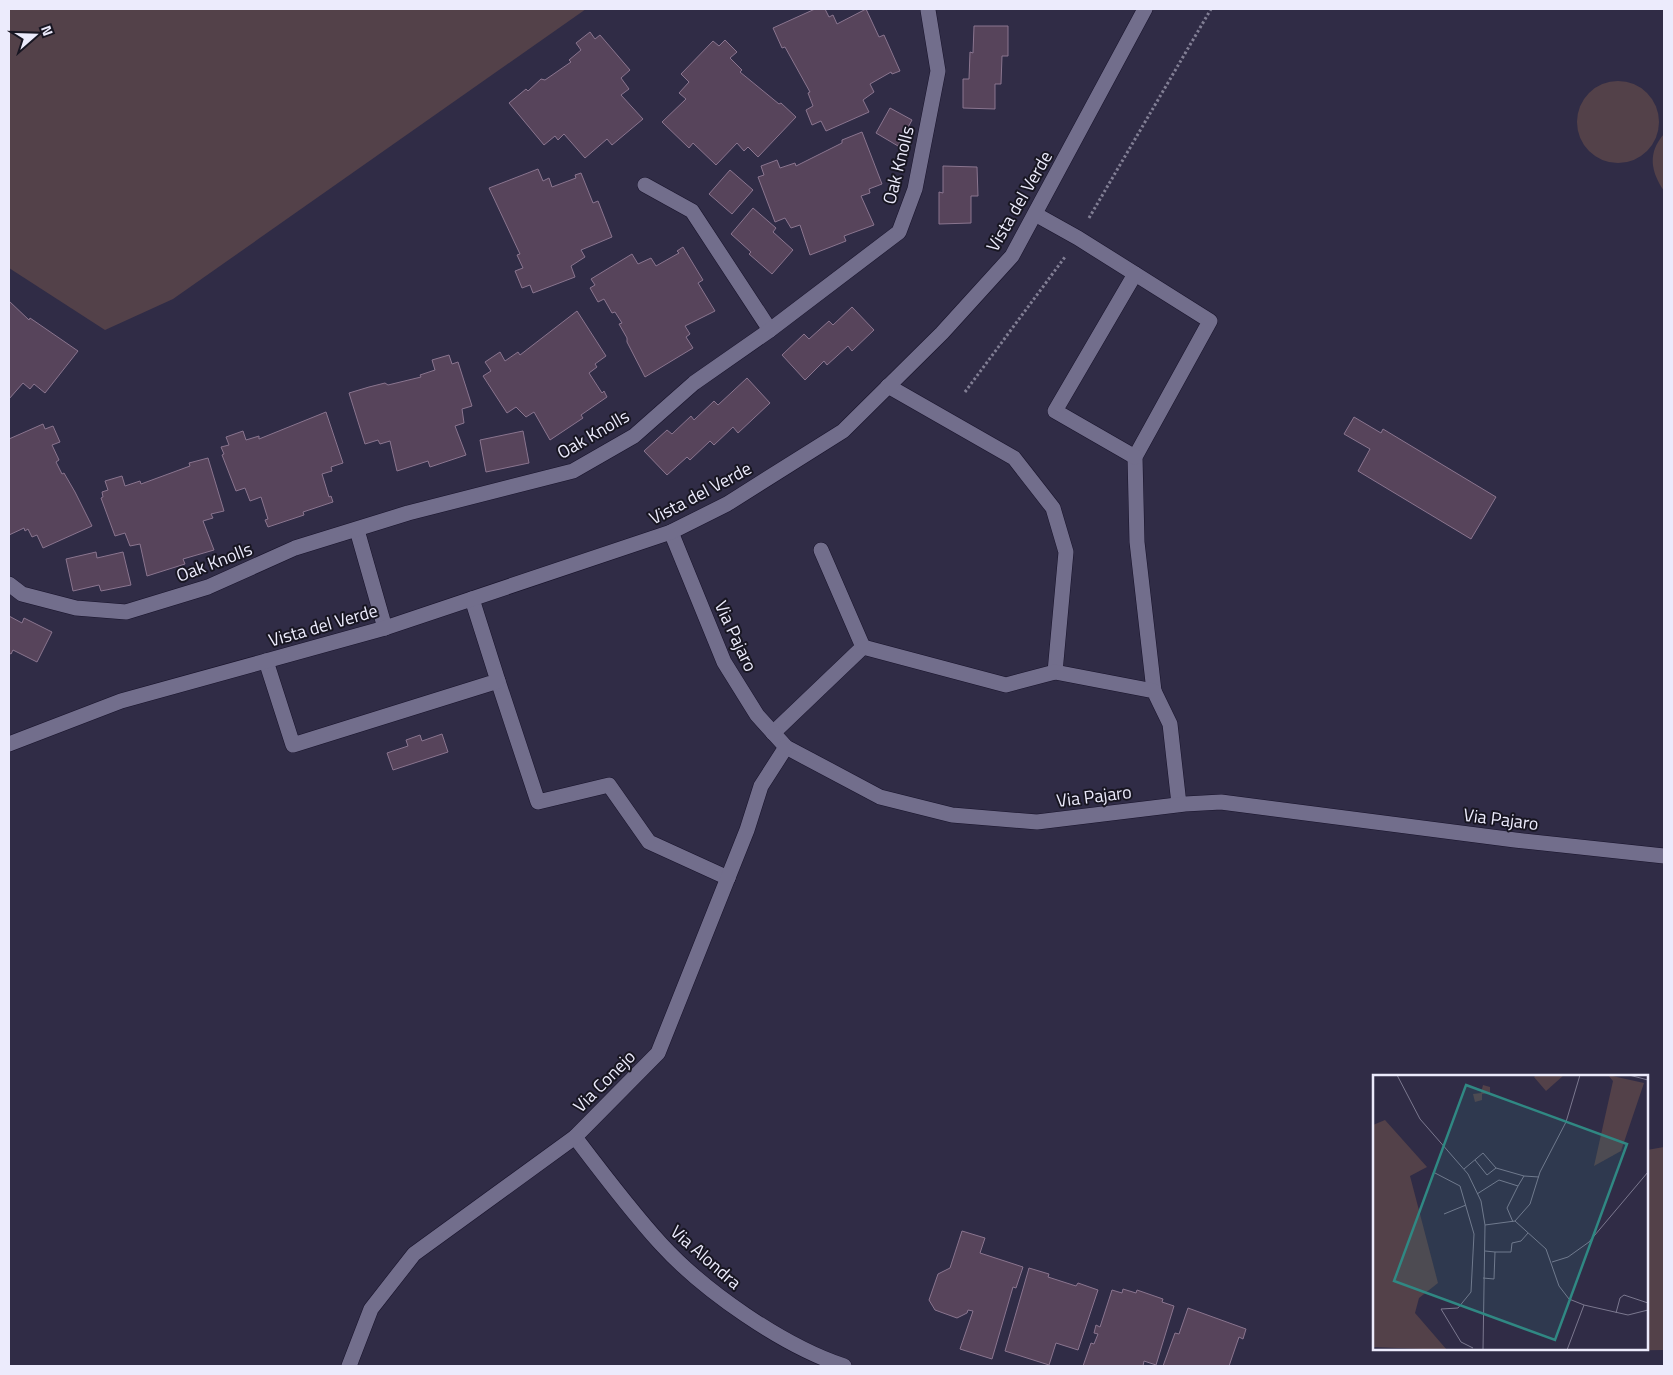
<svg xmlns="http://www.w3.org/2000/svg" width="1673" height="1375" viewBox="0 0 1673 1375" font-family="'Titillium Web',sans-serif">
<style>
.green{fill:#534149}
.building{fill:#57445b;stroke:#8a758f}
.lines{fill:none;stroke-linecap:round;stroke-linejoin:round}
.service-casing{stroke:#18132b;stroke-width:16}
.minor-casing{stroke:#18132b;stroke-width:16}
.tertiary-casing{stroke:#18132b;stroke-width:16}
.path{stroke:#827f95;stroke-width:3;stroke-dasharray:2.5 2.5;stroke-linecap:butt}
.service{stroke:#726e8c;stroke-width:15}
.minor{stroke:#726e8c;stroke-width:15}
.tertiary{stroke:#726e8c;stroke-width:15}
.labels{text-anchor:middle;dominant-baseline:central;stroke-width:4;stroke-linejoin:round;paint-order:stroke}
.street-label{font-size:18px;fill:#ecebfc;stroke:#181622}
.inset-road{fill:none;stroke:#7b788f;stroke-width:1}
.view{fill:#308883;fill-opacity:0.15;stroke:#308883;stroke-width:2.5}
.inset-edge{fill:none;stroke:#ecebfc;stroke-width:2.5}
</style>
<rect width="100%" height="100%" fill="#302c46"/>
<g class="green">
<path d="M9,9H586L173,299L105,330L9,268Z"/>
<circle cx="1618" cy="122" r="41"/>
<path d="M1664,134V191C1651,172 1647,153 1664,134Z"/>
<path d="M1664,1147V1350L1602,1351L1600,1349H1647V1150Z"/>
</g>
<g class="building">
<path d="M815,9H825L829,17L833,15L837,24L866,9L879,37L884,35L900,71L892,74L891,72L870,84L874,92L863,100L869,112L826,131L821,121L812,125L806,110L813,106L808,93L810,92L785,47L782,48L773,28Z"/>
<path d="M974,26H1008V56H1002L1001,84H995V109L963,108V79H969L970,52L973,53Z"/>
<path d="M590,32L595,39L600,35L630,70L621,78L629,89L621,95L643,119L612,145L607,139L585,158L564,134L558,140L555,136L544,145L509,103L526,89L528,91L541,79L545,80L571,62L569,60L581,50L576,43Z"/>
<path d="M725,40L737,52L730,58L742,70L740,72L779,104L781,103L796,117L758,157L748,147L744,151L737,143L716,165L693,143L689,148L662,122L686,99L679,93L689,82L681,74L713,41L719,46Z"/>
<path d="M890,108L912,120L898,146L876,133Z"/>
<path d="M862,132L882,184L869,189L870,193L861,196L874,225L844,236L846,241L810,255L800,225L791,228L785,218L775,222L758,177L764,175L761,166L777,160L780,168L795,163L796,166L842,143V140Z"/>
<path d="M943,166L977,167L978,196H971V223L939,224V192L943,193Z"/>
<path d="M538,169L543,181L549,178L552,187L576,178L575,175L581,173L593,203L598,201L612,237L581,250L585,257L571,266L575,277L533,293L530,285L522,288L515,271L523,268L517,255L520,254L489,188Z"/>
<path d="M730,170L753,190L732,214L709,194Z"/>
<path d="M753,208L776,228L773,232L793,250L772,274L749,254L751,252L731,234Z"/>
<path d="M683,247L703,280L698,283L715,311L685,326L690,334L686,337L693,348L645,377L627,342V338L619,324L622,323L615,312L612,313L604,299L598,302L590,288L595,285L591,279L632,254L638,264L651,258L656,266L679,253L677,251Z"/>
<path d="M9,301L29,320L30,318L78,351L45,393L34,384L30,389L23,383L9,399Z"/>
<path d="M852,307L874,330L852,351L848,346L827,365L824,361L805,380L782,355L804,334L809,339L829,321L833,325Z"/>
<path d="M577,311L606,356L595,364L597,367L589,373L602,393L604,391L607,397L581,415L583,418L550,440L534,412L526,417L516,407L507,413L483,376L491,371L485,362L500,352L505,361L518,352L520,355Z"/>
<path d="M449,355L452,364L458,362L472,406L462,409L464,423L455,426L466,455L430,467L428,461L397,471L390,441L380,444L378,440L365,444L349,393L369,387L385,383L388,385L421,377L420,375L435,370L432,360Z"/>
<path d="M747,378L770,403L738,433L733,427L714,445L710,441L690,460L687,457L667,475L644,451L667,430L672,434L691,416L694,420L714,401L718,405Z"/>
<path d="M326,412L343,463L331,467L332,471L322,474L329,497L331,496L333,502L303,512L304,515L268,527L265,520L268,519L261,497L250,501L245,488L236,491L222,455L224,454L221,447L229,445L226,437L243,431L246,440L259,436V439Z"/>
<path d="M1354,417L1381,433L1383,429L1496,497L1471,539L1358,471L1370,449L1344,434Z"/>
<path d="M43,424L45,429L53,426L60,442L52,445L59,460L56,462L62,474L64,473L75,492L92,526L43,548L37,535L32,537L28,529L25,531L24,528L9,535V439Z"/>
<path d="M523,431L529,463L486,472L480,440Z"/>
<path d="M208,458L224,511L211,514L213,518L203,521L214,550L183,559L185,564L147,576L140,544L130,546L125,533L115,536L101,498L103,497L102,492L108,490L105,481L122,476L125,486L140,481L141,484L190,466L189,463Z"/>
<path d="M96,552L97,558L123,552L131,585L101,591L99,585L73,591L66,559Z"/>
<path d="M9,616L22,623L24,618L52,632L37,662L13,650L11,654L9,653Z"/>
<path d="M442,734L448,752L393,770L387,753L408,746L406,740L420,735L422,741Z"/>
<path d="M962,1231L985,1238L980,1253L1023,1267L1016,1288L1013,1287L992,1359L960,1349L973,1311L968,1310L967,1313L957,1318L935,1310L929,1300L938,1274L950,1268Z"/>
<path d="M1029,1268L1049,1274L1048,1277L1076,1286L1078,1283L1098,1290L1078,1350L1056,1343L1049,1365L1005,1351Z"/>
<path d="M1123,1289L1136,1293L1137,1290L1163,1299L1162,1302L1174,1306L1156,1365L1144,1361L1143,1366H1083L1091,1343L1094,1344L1098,1334L1094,1333L1096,1325L1100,1327L1112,1290L1122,1293Z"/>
<path d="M1188,1308L1246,1329L1243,1339L1239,1337L1229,1366H1163L1175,1333L1179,1334Z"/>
</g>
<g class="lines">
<g class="service-casing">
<g id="service">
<path d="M1035,214L1078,238L1210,321L1135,457L1137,542L1154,691"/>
<path d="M1135,274L1055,411L1135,457"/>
<path d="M888,386L1014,458L1053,508L1066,552L1055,672"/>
<path d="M821,550L863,647"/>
<path d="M498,681L538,802L609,785L649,842L728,878"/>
<path d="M773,733L863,647L1006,685L1055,672L1154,691L1170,724L1179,804"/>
</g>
</g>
<g class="minor-casing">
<g id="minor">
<path d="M645,185L692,211L770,330"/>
<path d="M357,530L385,628"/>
<path d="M671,532L724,662L757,715L786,747L880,797L952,815L1037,822L1185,804L1221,802L1515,840L1664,856"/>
<path d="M9,584L22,594L76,608L126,612L208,587L295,548L408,513L573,471L634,436L694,383L770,330L899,232L915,189L938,71L928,10"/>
<path d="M266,661L293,745L498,681L472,599"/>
<path d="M575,1137C603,1174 630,1210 661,1244C704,1291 783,1346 844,1366"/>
<path d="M349,1366L371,1309L414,1254L575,1137L658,1053L747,830L761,786L786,747"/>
</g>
</g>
<g class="tertiary-casing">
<path id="tertiary" d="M9,744L121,701L385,628L671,532L727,504L843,431L942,333L1012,256L1145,9"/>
</g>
<g class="path">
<path d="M1089,218L1211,9"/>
<path d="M965,392L1065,257"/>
</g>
<use href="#service" class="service"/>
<use href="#minor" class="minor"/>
<use href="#tertiary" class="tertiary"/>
</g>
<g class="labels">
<g class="street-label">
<text transform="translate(898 165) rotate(-76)">Oak Knolls</text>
<text transform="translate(1019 201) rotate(-60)">Vista del Verde</text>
<text transform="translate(593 434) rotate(-30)">Oak Knolls</text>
<text transform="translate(700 493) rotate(-28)">Vista del Verde</text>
<text transform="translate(214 562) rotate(-21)">Oak Knolls</text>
<text transform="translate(323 625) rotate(-16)">Vista del Verde</text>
<text transform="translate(736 636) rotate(65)">Via Pajaro</text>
<text transform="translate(1094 796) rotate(-7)">Via Pajaro</text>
<text transform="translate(1501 819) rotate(7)">Via Pajaro</text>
<text transform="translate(604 1081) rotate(-45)">Via Conejo</text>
<text transform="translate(706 1257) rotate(41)">Via Alondra</text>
</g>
</g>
<g transform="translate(1373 1075)">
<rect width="275" height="275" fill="#302c46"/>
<path d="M191,0L173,16L161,2L162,1ZM235,0L271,8L248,76L221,91L240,6ZM110,10L117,12V18L109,19V25L102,27L100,19L108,18ZM12,45L54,92L37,101L65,208L46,223L42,238L74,275L0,272V50Z" fill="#534149"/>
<path class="inset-road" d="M24,0L47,44L95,99L108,126L112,150L110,275M256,0L275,5M102,85L114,100L123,93M91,94L110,78L123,93L151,101M62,98L87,111L101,159L98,217L85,233L68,234M104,119L126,105L145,111M71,139L93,130M142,146L173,174L186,211L196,224L211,230L255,240L275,235M140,147L134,133L145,111L151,101L166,102M112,150L142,146L157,129L167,97L193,47L207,0M122,177H138L139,168L148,166L155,158M179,187L195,182L216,167L275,97M110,203L121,204L122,177L112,176M68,234L88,267L100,273M243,238L247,223L251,220L275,228M194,275L211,230"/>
<path class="view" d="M93,10L254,69L182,265L21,206Z"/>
<rect width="275" height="275" class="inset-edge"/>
</g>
<rect width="1673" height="1375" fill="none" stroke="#ecebfc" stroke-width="20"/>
<g transform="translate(35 35) rotate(70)" stroke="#181622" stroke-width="4" paint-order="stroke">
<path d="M0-4L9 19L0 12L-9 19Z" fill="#ecebfc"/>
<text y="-8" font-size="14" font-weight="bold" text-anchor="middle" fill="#ecebfc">N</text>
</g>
</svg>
